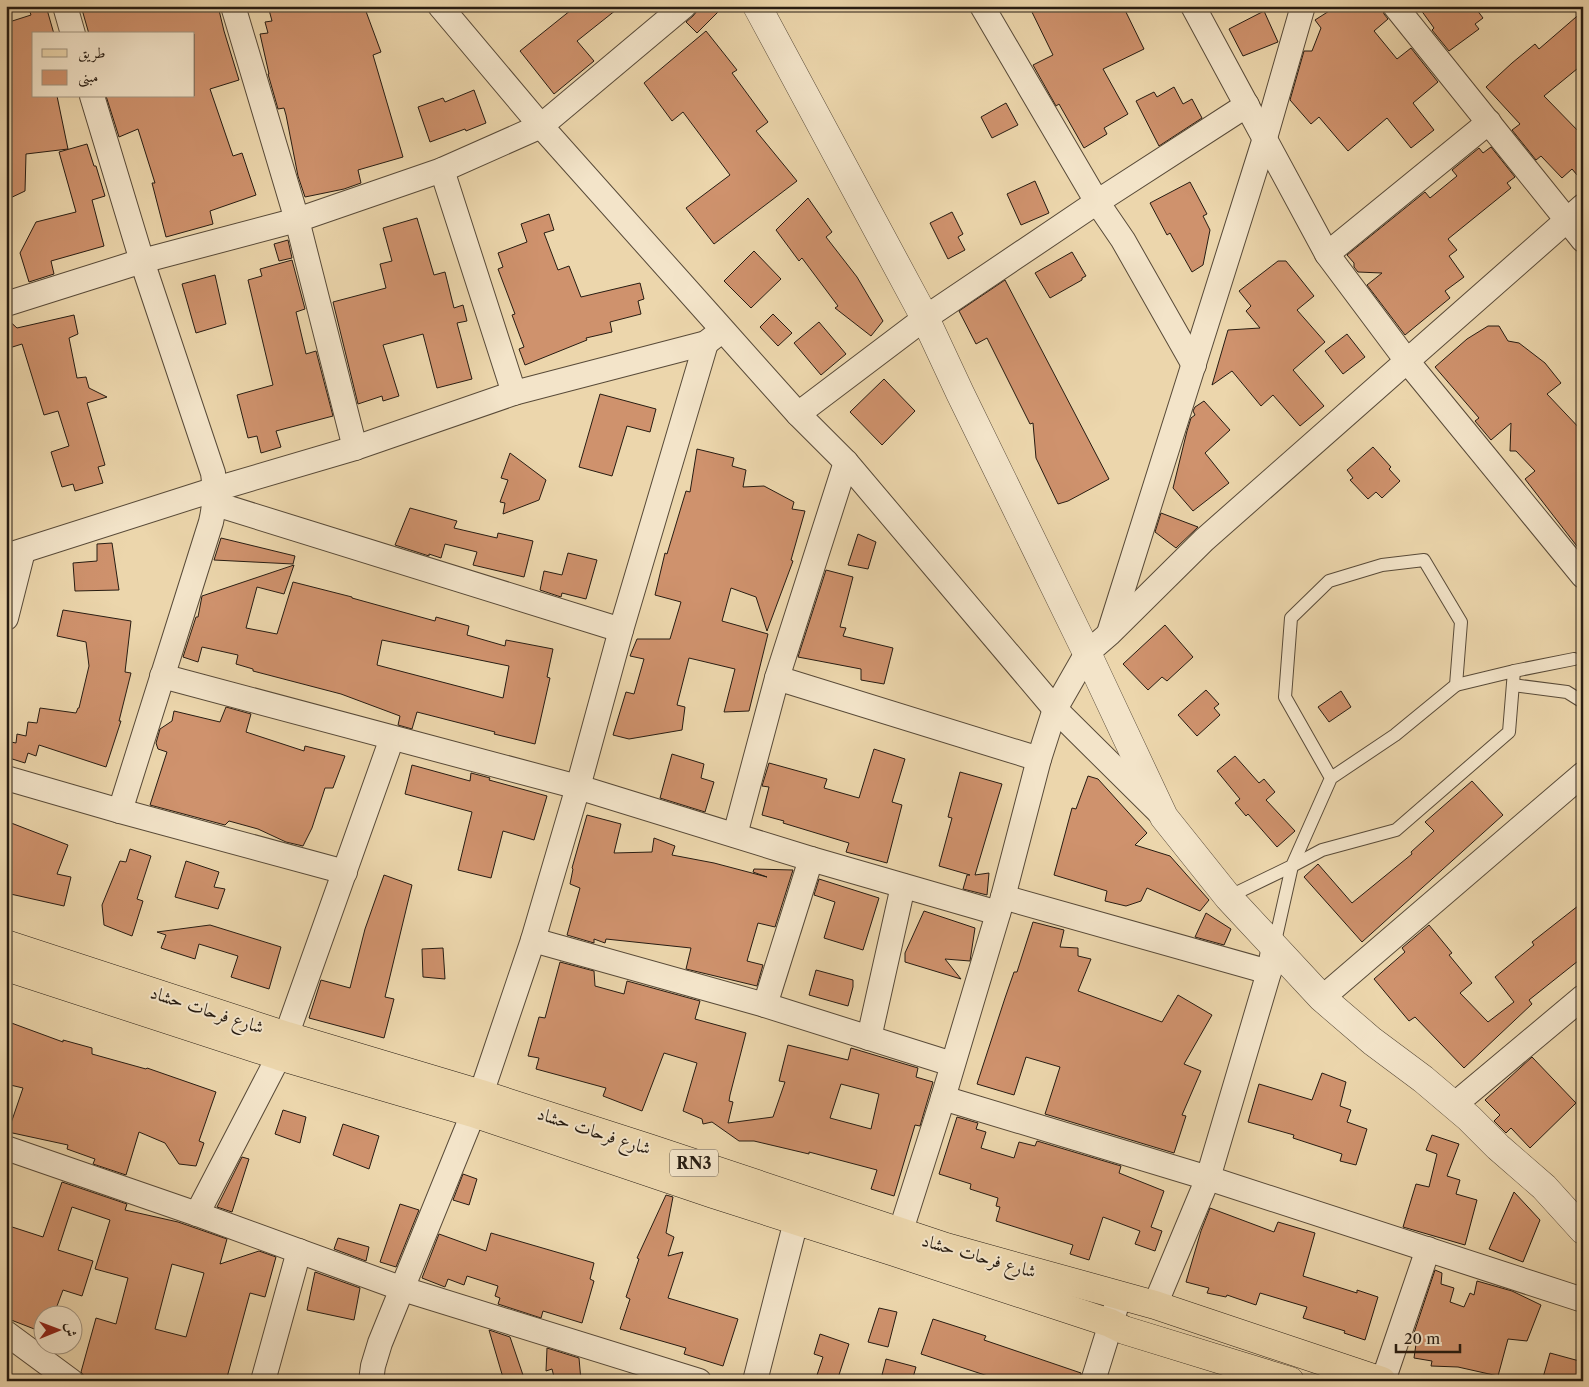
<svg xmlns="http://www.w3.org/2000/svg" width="1589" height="1387" viewBox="0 0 1589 1387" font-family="'Libre Caslon Text',Amiri,serif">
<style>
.building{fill:#cf926d;stroke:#271c12;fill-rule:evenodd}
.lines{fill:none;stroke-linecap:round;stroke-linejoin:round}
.service-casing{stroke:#584a38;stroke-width:14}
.minor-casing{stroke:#584a38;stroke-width:26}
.tertiary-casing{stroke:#584a38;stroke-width:29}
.primary-casing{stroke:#271c12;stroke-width:29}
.service{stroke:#f3e4c9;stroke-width:12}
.minor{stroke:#f3e4c9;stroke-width:24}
.tertiary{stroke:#f3e4c9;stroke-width:28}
.primary{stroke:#ecd6ac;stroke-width:28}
.labels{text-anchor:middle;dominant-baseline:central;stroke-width:4;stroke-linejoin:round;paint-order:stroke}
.shield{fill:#f3e4c9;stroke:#645849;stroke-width:1}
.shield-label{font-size:16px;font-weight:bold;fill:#271c12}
.street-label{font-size:18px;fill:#271c12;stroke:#f3e4c9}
</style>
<rect width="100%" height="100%" fill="#ecd6ac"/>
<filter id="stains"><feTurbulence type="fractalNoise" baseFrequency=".004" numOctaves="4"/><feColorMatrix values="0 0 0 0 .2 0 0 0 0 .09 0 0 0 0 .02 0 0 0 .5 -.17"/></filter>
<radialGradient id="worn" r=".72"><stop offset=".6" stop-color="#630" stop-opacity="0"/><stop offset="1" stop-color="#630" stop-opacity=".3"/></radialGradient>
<g class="building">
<path d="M28,6H46L54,34H34V96H57L68,149L26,154L25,191L6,200V84L11,82L6,68V23L31,15Z"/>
<path d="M81,6H218L224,31L239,80L210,89L233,156L242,153L256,195L210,211L213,224L166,237L152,183H155L138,129L119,137L106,96H194V34H89Z"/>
<path d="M268,6H364L381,52L373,55L403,157L358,170L361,183L344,189L305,197L298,176L286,115L284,108L278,109L268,74H269L260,34L268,33L265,22L272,21Z"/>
<path d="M576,6H621L577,41L594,61L554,94L520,51Z"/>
<path d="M697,6H724L697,33L686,22L693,16L697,11Z"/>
<path d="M1029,6H1123L1144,49L1103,69L1128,114L1104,128L1107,134L1084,148L1059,104L1056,106L1033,65L1053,55Z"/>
<path d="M1337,6H1382L1384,14L1388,19L1374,31L1397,59L1411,48L1438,82L1413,103L1434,130L1411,148L1387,118L1348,151L1319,117L1311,124L1290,100L1304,51H1312L1321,28L1315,20Z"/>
<path d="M1418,6H1474L1483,18L1475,24L1479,29L1449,51L1432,30L1434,28Z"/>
<path d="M1264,11L1278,42L1243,56L1229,29Z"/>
<path d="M1583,11V64L1544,96L1583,136V182L1572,169L1562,178L1541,156L1536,160L1512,130L1520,124L1486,87L1512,63L1535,44L1539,49Z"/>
<path d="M706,31L737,70L732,73L768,122L756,131L797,181L714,244L686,208L730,175L683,112L672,121L644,83Z"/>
<path d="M1174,87L1183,104L1192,99L1202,118L1159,146L1136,101L1154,92L1157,97Z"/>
<path d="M474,90L486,123L466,131L465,129L430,142L418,107L443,98L445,102Z"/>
<path d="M1006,103L1018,125L992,138L981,117Z"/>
<path d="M87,144L94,166H96L105,196L92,200L104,246L51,261L54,274L29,282L20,253L36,222L76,212L59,152Z"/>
<path d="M1491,147L1515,177L1507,183L1511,188L1448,239L1457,250L1449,256L1464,277L1445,291L1450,298L1405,335L1367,285L1382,273L1358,272L1354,267V263L1347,255L1425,192L1430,198L1457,176L1452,170L1479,148L1483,153Z"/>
<path d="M1035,181L1049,213L1021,225L1007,194Z"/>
<path d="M1190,182L1207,214L1203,216L1210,230L1203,265L1192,272L1170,233L1167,235L1150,203Z"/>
<path d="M808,198L832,232L826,237L857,277L883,321L871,336L835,308L838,306L802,258L799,261L776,230Z"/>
<path d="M952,212L963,234L958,237L965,250L948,259L930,223Z"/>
<path d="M549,214L554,230L544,233L558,270L569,266L581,297L640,283L644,299L638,301L641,314L610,322L612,332L586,338L587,340L525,365L519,349L524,347L512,315L515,314L498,269L503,267L498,253L527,242L521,224Z"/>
<path d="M417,218L434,275L445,272L454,308L463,305L467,321L457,323L472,379L437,388L423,334L383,345L399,396L383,401L382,396L358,404L333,302L386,288L380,264L392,261L383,228Z"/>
<path d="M288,240L292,258L279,261L274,244Z"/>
<path d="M754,251L781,279L751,308L724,281Z"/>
<path d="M1072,252L1086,276L1082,278V280L1050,298L1035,273Z"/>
<path d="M292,260L305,309L296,312L306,354L316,351L333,416L276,431L281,447L261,453L257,436L248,438L237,395L273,385L248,280L262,276L260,269Z"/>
<path d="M1278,261H1286L1314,296L1297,310L1325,342L1293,370L1324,406L1300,426L1273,395L1261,406L1232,371L1212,385L1228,330L1260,328L1246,311L1251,306L1239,291Z"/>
<path d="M215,275L226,324L196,333L182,284Z"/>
<path d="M1005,280L1109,479L1068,501L1058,504L1036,458L1033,423L1030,424L987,338L976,344L959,311Z"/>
<path d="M773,314L792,333L778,346L760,327Z"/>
<path d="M74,315L78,334L69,338L77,378L86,377L89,388L107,397L87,403L105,465L98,467L103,483L75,491L73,484L62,487L51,452L69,446L58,411L44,415L22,344L6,349V318L17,328Z"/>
<path d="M819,322L846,354L821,375L794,343Z"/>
<path d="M1488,326H1499L1508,341L1519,343L1545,363L1561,383L1547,394L1583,432V554L1525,479L1535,471L1516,451H1510L1511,423L1491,440L1475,421L1479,418L1435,367L1467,339Z"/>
<path d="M1347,334L1365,357L1343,374L1325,351Z"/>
<path d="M884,379L915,411L882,445L850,412Z"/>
<path d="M600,394L656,409L650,432L627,426L612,476L579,467Z"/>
<path d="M1204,401L1230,430L1205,453L1229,483L1193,511L1173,488L1187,431L1191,418L1195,415L1193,411L1195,407Z"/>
<path d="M1373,447L1391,467L1389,469L1400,481L1382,498L1376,492L1368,499L1350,480L1353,478L1347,470Z"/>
<path d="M697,449L734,458L732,466L746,470L743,487L764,486L794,502L792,509L805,511L791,560L793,561L767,631L756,597L731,588L722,621L768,634L749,711L724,712L735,669L689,658L677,705L685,707L682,730L629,739L613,735L626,692L634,694L644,659L630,656L637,639H670L681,602L655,595L665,553L667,554L686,491L690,492Z"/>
<path d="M510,453L546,480L539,500L503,514L505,503L500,502L508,480L501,478Z"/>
<path d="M410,508L457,521L454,528L497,538L498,533L533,541L524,577L473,565L477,552L445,544L441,558L429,554V556L395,545Z"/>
<path d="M1161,513L1198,527L1176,548L1155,532Z"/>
<path d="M858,534L876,542L868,569L848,565Z"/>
<path d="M221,538L295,556L293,564L214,560Z"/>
<path d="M112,543L119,590L75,591L73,563L97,561V544Z"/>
<path d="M568,553L597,560L586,599L562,593L561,597L540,590L544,571L562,575Z"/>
<path d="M294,565L284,594L257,587L246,628L277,634L293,582L352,597V598L435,621L436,617L469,626L467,635L505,646L506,640L553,649L547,677L550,678L535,744L494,734L495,732L417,712L412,729L398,725L400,716L341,694L253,671V669L236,664L238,655L202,647L198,662L183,657L196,617H198L202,596ZM382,640L509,666L503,698L377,665Z"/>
<path d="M826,570L853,577L840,627L846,628L843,636L893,648L884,684L861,680V669L798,657Z"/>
<path d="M63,610L131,621L125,672L131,673L119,721H121L106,767L39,745L36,756L28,753L25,763L6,757V741L16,743L17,734L26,736L28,722L37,723L40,708L76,713L78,708H79L89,666L86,642L57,636Z"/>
<path d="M1165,625L1193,657L1167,681L1162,677L1148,690L1123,664Z"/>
<path d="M1206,690L1219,704L1214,708L1220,715L1197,736L1178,715Z"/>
<path d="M1341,691L1351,707L1329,722L1318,707Z"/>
<path d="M226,707L251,714L246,732L304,751L305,746L345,756L333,788H325L312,828L303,846L286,842L258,829L229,821L225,825L150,805L167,752L158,749L156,743L160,729L172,721L174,711L220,722Z"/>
<path d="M874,749L905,759L892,802L902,805L887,863L846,852L849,843L783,823L784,821L762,815L769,787L762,786L769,763L827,779L824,788L859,798Z"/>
<path d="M672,754L704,764L701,778L714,782L705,812L660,798Z"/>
<path d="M1235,756L1259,783L1264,779L1275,792L1266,800L1295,831L1277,847L1248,814L1246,816L1235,803L1240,799L1217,771Z"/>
<path d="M412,765L470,781L471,773L490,778L489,780L547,796L534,840L503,831L491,878L458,870L472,812L405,794Z"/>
<path d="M960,772L1002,784L975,875L989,873L987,895L963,889L967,875H970L939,866L952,818L948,817Z"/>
<path d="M1088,776L1098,779L1147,833L1135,845L1170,856L1209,900L1200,911L1147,888L1141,901L1126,906L1105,901L1107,891L1054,875L1072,808L1076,809Z"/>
<path d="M1472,781L1503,815L1362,942L1304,877L1318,864L1352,903L1412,854L1411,852L1434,831L1425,822Z"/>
<path d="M587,815L621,824L614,853L652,852L654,838L675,846L672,855L714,863L767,877L753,872L754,869L793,870L775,927L758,923L747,961L763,965L757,986L686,969L691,948L606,939L605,943L594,939V943L567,935L580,888L570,884L573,869L572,868Z"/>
<path d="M6,821L68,845L57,874L71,877L64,906L6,893Z"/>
<path d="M130,849L151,856L137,899L143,901L132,936L104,925L102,905L120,861L126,862Z"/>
<path d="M186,861L219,872L214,887L225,889L218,909L175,897Z"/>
<path d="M384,875L412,885L385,997L394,999L384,1038L309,1018L321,980L350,988L365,929Z"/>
<path d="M819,879L879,898L863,950L824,938L835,902L814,895Z"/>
<path d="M1583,902V957L1529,1000L1532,1004L1464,1068L1415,1017L1409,1021L1374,979L1405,952L1402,948L1429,925L1452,953L1449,955L1472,983L1460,993L1488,1022L1514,1002L1495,977L1534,945L1532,942Z"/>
<path d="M924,911L975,928L970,961L945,959L961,979L905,962V953Z"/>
<path d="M1206,913L1231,929L1224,945L1195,937Z"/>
<path d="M1033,922L1064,930L1060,947L1078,948V956L1091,959L1078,991L1162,1022L1178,995L1212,1015L1184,1064L1201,1071L1182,1115L1186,1116L1174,1153L1045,1114L1060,1067L1026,1057L1014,1095L977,1084L1005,998L1014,972H1017Z"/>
<path d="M210,925L281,947L269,989L231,977L238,956L199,944L195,959L161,948L166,935L157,932Z"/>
<path d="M443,948L445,979L423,977L422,949Z"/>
<path d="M560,962L594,971L595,986L624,994L627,981L700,1001L695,1019L746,1033L730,1095L729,1101L733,1102L728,1123L773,1117L785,1082L779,1081L788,1045L848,1060L851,1048L918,1068L916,1077L933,1082L920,1126L915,1125L894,1196L871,1189L877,1170L809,1152V1154L754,1141H739L712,1122L703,1124L702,1119L683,1111L697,1063L664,1053L642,1111L603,1096L606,1088L536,1069L539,1058L528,1056L539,1017L545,1018ZM841,1084L879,1094L871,1129L830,1118Z"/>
<path d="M816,970L853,980V987L848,1006L809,995Z"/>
<path d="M6,1021L63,1042V1040L92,1048V1054L146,1069L147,1068L216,1092L199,1141L204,1143L196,1166L179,1164L165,1143L139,1132L126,1175L93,1164L95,1159L67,1149L68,1145L8,1132L23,1088L6,1084Z"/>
<path d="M1532,1057L1576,1103L1530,1148L1511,1128L1506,1133L1494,1121L1500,1115L1485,1100Z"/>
<path d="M1322,1073L1346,1082L1340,1106L1351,1110L1347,1122L1367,1129L1356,1165L1340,1161L1342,1154L1293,1138L1294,1135L1248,1122L1259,1084L1312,1100Z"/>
<path d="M283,1110L306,1117L300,1143L275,1134Z"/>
<path d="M957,1117L978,1123L976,1129L986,1132L981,1148L1014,1158L1019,1142L1035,1146L1037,1141L1121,1166L1119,1173L1164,1191L1151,1227L1162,1231L1155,1251L1135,1244L1140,1231L1103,1217L1089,1260L1070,1254L1073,1245L996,1221L1000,1207L996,1206L998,1198L970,1189L971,1184L939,1174Z"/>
<path d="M343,1124L379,1136L369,1169L333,1155Z"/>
<path d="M1432,1135L1459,1144L1447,1176L1460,1180L1456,1194L1477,1200L1465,1245L1403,1227L1416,1184L1429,1187L1437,1154L1426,1150Z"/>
<path d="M242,1157L249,1159L232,1212L217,1207Z"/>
<path d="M463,1174L477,1179L469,1205L453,1200Z"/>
<path d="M62,1182L127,1204L125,1210L178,1222L227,1239L220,1264L259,1251L276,1257L265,1297L250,1293L226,1381H90L91,1378L84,1376L81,1372L96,1318L116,1324L128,1278L95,1269L110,1220L72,1207L58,1250L93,1261L82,1296L63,1290L54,1314H42V1332L6,1318V1225L43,1237ZM172,1264L204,1273L186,1337L155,1329Z"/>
<path d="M1514,1192L1540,1220L1523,1262L1489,1249Z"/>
<path d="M666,1195L673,1197L666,1233L674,1237L668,1256L683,1252L668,1298L738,1319L723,1366L684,1354L686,1348L620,1329L630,1299L626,1297L639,1259L637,1258Z"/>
<path d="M400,1204L419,1210L396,1267L380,1262Z"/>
<path d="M1210,1208L1274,1232L1278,1222L1315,1233L1303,1276L1357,1293V1290L1378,1297L1365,1340L1344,1333L1345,1331L1303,1318L1307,1307L1260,1293L1256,1305L1227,1295L1226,1297L1207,1293L1209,1288L1186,1282L1201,1231Z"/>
<path d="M491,1233L594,1263L590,1279L594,1281L582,1323L543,1311L541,1318L498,1304L500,1298L495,1296L498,1286L467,1276L464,1285L448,1279L445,1287L422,1278L439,1234L486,1251Z"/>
<path d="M338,1238L369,1247L366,1261L334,1249Z"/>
<path d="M1435,1270L1442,1273L1441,1284L1454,1288L1450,1302L1464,1307L1470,1293L1474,1295L1477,1281L1512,1291L1541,1305L1527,1341L1508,1339L1498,1376L1458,1367L1431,1366L1432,1361L1414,1358L1417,1337L1413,1336Z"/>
<path d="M315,1272L360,1288L354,1320L307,1310Z"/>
<path d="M879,1308L897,1312L888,1347L868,1342Z"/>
<path d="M933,1319L986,1336L984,1340L1081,1373L1080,1381H1003L921,1354Z"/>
<path d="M489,1330L510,1337L524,1378L514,1381H504Z"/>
<path d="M820,1334L849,1344L837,1381H815L823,1357L814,1354Z"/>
<path d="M547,1348L579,1358L581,1381H555L552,1369L546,1371Z"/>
<path d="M1550,1353L1583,1362V1381H1542Z"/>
<path d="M886,1359L916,1367L912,1381H904L882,1375Z"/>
</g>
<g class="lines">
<g class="service-casing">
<g id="service">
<path d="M1514,671L1574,659"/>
<path d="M1513,685L1567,692L1583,702"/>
<path d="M1228,897L1292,866L1331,778L1395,735L1456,685L1461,622L1424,560L1382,565L1329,581L1291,618L1285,697L1331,778"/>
<path d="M1274,946L1292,866L1322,850L1396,830L1509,732L1514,671L1456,685"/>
</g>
</g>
<g class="minor-casing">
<g id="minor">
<path d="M65,6L73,34"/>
<path d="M233,6L297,220L355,448"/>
<path d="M440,6L541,126L723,330L798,414L846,462L1055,709L1159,812"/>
<path d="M982,6L1097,202L1123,240L1194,365"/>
<path d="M1193,6L1327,254L1407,361L1583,206"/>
<path d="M1395,6L1583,240"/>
<path d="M92,96L142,261L213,473C216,491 215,505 211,522L120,811"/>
<path d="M442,170L514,393"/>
<path d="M1327,254L1489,122"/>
<path d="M6,304L142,261L297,220L442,170L541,126L684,6"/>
<path d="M798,414L925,318L1097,202L1247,105"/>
<path d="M216,504L621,630"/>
<path d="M6,556L216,489L355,448L514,393L706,343L715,336"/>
<path d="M6,618L23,551"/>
<path d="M1110,630L1265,138L1303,6"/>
<path d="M162,676L578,787L811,859L998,913"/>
<path d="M777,678L1039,759"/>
<path d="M6,778L120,811L345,872"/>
<path d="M735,835L777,678L846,462"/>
<path d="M1003,897L1269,972"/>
<path d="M533,940L765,1005L952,1064"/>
<path d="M1322,998L1583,774"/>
<path d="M765,1005L811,859"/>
<path d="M869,1038L903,886"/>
<path d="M943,1098L1208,1178L1583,1300"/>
<path d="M1454,1105L1583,997"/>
<path d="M6,1148L197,1214L403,1289L699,1381"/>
<path d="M197,1214L279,1056L392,738"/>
<path d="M895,1249L943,1098L1003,897L1039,759L1055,709L1087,653L1109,634L1204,540L1407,361L1583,576"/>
<path d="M1155,1305L1208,1178L1269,972L1274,946"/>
<path d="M6,1333L71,1381"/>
<path d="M263,1381L299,1251"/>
<path d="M371,1381L373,1366L380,1343L481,1094L533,940L578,787L621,630L706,343"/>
<path d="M755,1381L796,1221"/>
<path d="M1093,1381L1116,1307"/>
<path d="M1383,1381L1428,1249"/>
</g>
</g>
<g class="tertiary-casing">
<path id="tertiary" d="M757,6L925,318L960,393L1087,653L1164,817L1228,897L1322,998L1372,1041L1423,1079L1469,1118L1498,1147L1544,1187L1583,1230"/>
</g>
<g class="primary-casing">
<g id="primary">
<path d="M6,944L287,1036L481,1094L649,1148L946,1247L1155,1305L1382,1381"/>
<path d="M6,967L279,1056L473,1113L713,1194L894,1252L1110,1323L1124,1330L1290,1381"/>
</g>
</g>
<use href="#service" class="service"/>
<use href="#minor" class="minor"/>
<use href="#tertiary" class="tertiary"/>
<use href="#primary" class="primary"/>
</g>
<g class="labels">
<rect class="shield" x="670" y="1149.5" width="48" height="27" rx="4"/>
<g class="shield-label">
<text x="694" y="1163">RN3</text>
</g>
<g class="street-label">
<text transform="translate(207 1010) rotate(18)">شارع فرحات حشاد</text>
<text transform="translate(594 1131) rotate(18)">شارع فرحات حشاد</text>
<text transform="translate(979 1256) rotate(16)">شارع فرحات حشاد</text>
</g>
</g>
<rect width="1589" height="1387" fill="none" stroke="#ecd6ac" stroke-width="25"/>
<rect x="8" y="8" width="1574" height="1372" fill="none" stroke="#271c12" stroke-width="2.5"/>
<rect x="12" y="12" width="1564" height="1362" fill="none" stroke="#271c12"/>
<rect x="32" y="32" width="162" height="65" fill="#f3e4c9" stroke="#a19480"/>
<rect x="42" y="49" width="25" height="8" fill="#ecd6ac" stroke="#a19480"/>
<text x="78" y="58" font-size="15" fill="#271c12">طريق</text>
<rect x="42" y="70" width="25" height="15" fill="#cf926d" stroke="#a19480"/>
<text x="78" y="82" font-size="15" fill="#271c12">مبنى</text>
<g transform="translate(58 1330) rotate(89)"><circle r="24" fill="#f3e4c9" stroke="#a19480"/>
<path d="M0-4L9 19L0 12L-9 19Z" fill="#8f2418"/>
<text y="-8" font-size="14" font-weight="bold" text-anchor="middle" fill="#271c12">ش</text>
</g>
<path d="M1396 1344v8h64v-8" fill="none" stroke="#271c12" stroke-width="2.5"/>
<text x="1404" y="1344" font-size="15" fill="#271c12" stroke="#f3e4c9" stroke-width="4" paint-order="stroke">20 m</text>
<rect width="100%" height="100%" filter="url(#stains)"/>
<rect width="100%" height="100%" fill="url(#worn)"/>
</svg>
